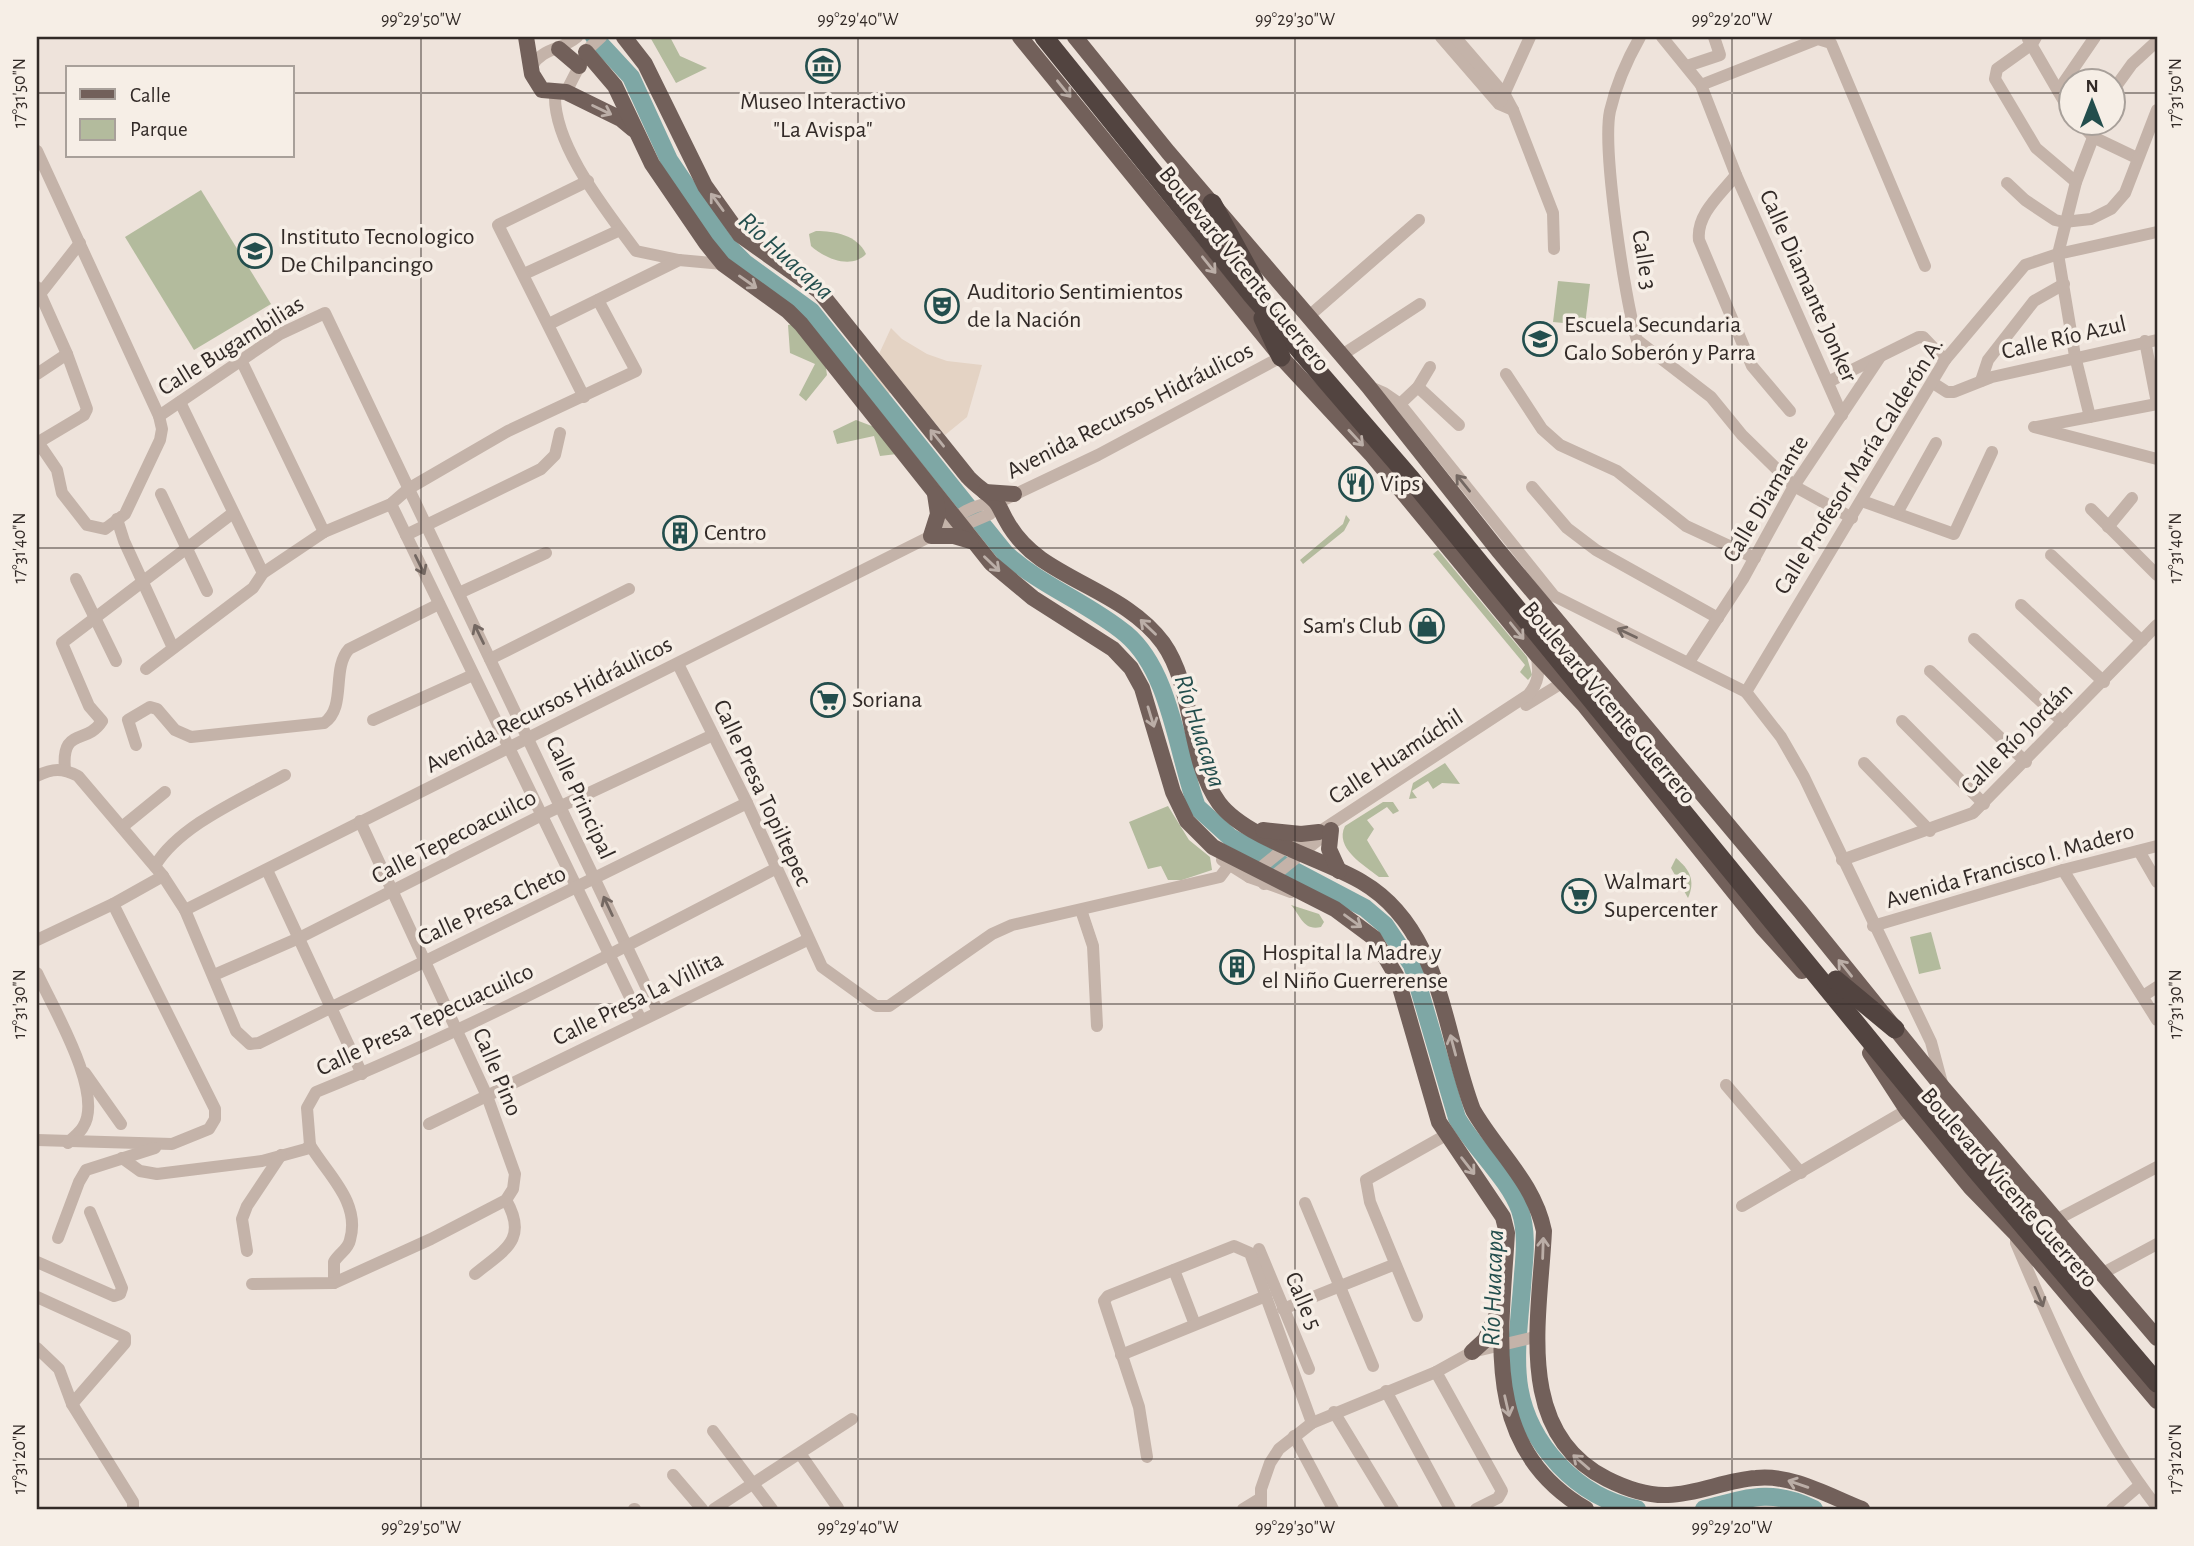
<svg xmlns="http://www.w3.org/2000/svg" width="2194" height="1546" viewBox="0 0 2194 1546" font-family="'Alegreya Sans',sans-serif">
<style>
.green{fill:#b3bb9d}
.plaza{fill:#e4d3c4}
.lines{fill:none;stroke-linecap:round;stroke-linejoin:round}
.river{stroke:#7ea7a5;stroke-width:18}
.minor{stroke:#c4b3a9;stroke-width:12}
.major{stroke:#72605a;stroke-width:16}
.highway{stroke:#524440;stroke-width:19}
.oneway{stroke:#bbaea7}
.oneway2{stroke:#746862}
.ticks{fill:none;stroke:#322a27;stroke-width:2;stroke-opacity:0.45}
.labels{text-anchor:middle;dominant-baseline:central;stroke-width:7;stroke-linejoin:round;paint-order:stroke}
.poi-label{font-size:24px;fill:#322a27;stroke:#f6eee6;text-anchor:start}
.street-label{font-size:24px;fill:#322a27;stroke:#f6eee6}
.water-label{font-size:26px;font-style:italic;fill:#234e4d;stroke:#f6eee6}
.neatline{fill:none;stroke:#322a27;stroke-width:2.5}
.ticks-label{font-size:18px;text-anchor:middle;fill:#322a27}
</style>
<rect width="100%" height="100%" fill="#eee3db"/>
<g class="green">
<path d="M650,37H670L680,56L707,68L676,83Z"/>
<path d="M201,190L271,304L194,350L125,237Z"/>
<path d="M816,231C835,231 857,235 866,254C851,270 824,258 811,246L809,234Z"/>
<path d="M1558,281L1590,284L1585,325L1553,322Z"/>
<path d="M793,324L826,368L827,375L806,401L799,395L815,364L790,353L788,325Z"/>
<path d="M856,420L877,428L897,454L880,456L874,436L837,444L833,431Z"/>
<path d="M1346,515L1350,520L1344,531L1303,564L1300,560L1343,524Z"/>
<path d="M1438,550L1527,657L1532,675L1528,680L1520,672L1525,665L1433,554Z"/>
<path d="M1445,763L1460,784L1442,783L1433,789L1428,781L1412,791L1417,798L1409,799L1413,783Z"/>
<path d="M1383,802H1393L1399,811L1393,814L1387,807L1367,820L1374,829L1367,840L1389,877H1379C1364,865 1334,848 1345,826Z"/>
<path d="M1168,806L1189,840L1210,857L1212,870L1182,880H1168L1161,866L1148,869L1129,822Z"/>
<path d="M1676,858C1689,869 1696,880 1688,898L1671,868Z"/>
<path d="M1291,905L1319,914L1324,922L1321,927C1303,931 1301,916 1291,905Z"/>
<path d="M1931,932L1941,969L1919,974L1910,937Z"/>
</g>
<g class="plaza">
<path d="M891,328L902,339L927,354L947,361L982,365L967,417L945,435L879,354Z"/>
<path d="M864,357L891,392L872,406L846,371Z"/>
</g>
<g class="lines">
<g class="river">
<path d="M594,37L631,77L669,160L725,243L745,263L811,311L1005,553C1041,586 1089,603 1126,634C1171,672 1177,754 1197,807L1230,837L1365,908L1385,925L1412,965L1457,1118C1474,1148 1509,1179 1520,1210C1527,1231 1525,1253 1523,1274C1518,1350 1502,1404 1559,1465C1580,1487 1606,1503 1637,1509"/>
<path d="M1704,1509C1747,1498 1772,1488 1814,1509"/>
</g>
<g class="minor">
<path d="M1441,37L1499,104L1513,110"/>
<path d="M1455,37L1505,95L1513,110L1553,213L1554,249"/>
<path d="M1640,37C1627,60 1616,85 1610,111C1602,149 1625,301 1637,340L1711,397L1742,435L1794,486L1852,518"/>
<path d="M1662,37L1701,85L1736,175L1842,415"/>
<path d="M2036,37L2032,44L1997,69L1995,79L2036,148L2076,182"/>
<path d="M2028,39L2072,115"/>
<path d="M532,66C542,48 562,50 577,37"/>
<path d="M1687,66L1720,55L1714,37"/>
<path d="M1701,85L1818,39L1831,43L1925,266"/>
<path d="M2114,89L2132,64L2157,41"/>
<path d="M2058,91L2095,37"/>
<path d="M566,92L588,49L601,37"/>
<path d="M555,94C553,145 606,210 636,251L679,260L723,264"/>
<path d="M1501,101L1530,37"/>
<path d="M2079,122L2093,137L2137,158"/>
<path d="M37,151L159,416L162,429L160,440L125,514L105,529L87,525L62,493L57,470L38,442"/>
<path d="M1736,175C1721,194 1696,214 1699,240L1752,366L1790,411"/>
<path d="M2007,183L2025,200L2055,220L2064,222L2091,219L2111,209L2125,193L2157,110"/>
<path d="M524,274L620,230"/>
<path d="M37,287L67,354L87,409L84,415L37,443"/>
<path d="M40,294L80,243"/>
<path d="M1309,316L1419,220"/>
<path d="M549,324L679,260"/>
<path d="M2145,341L2157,403"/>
<path d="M1342,355L1420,304"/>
<path d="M241,360L324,532"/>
<path d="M37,374L67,354"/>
<path d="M1506,374L1542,429L1560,445L1617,471L1686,526L1755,558"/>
<path d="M1981,381L1988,360L2034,301L2064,284"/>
<path d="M1828,382L1919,337H1923L1945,360"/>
<path d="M1933,383L1947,392H1954L1992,377L2157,340"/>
<path d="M1368,386L1384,393L1400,404L1554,596L1746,692L1781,737L1804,777L1931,1042L1942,1083"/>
<path d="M1418,387L1459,425"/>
<path d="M584,397L498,225L588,181"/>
<path d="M180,402L263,573"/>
<path d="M1400,404L1418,387L1430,367"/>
<path d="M159,416L280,334L325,313L658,1012"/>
<path d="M2090,417L2075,356L2058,254L2076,182L2099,122"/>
<path d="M2034,427L2157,459"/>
<path d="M2037,427L2157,404"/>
<path d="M1532,487L1567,528L1596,550L1718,618"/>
<path d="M161,494L207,591"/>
<path d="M1862,501L1954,534L1992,452"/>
<path d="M391,504L641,1020"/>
<path d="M2091,509L2157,575"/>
<path d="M1897,513L1936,443"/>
<path d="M117,519L124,541L173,648"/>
<path d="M2108,527L2132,498"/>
<path d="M955,529L990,514L997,503"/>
<path d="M406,535L541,469L555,455L560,433"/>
<path d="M2051,555L2142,641"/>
<path d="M76,579L116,661"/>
<path d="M459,593L546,553"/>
<path d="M2021,605L2104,682"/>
<path d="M1974,639L2063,722"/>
<path d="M490,659L629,589"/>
<path d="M1689,662L1743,579L1794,486L1880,357"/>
<path d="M678,664L747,803L822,967L876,1006H889L992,934L1012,925L1220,877L1229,865"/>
<path d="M146,669L253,588L263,573L324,532L391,504L408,489L508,431L636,371L598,300"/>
<path d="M1930,671L2026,762"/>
<path d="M1746,692L1945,360L2025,265L2058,254L2157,232"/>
<path d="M1526,705L1562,683"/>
<path d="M373,720L473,675"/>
<path d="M1902,721L1984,804"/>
<path d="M136,745L128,720L150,707L157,709L175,730L191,737L324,723C347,707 331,669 349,649L439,604"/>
<path d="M1864,763L1930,831"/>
<path d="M65,770C61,726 86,746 102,721L89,706L62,643L233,513"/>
<path d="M37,776C53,768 62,768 78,776L163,876L185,910L236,1031L250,1044L259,1043L747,803"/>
<path d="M122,827L165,792"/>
<path d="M2139,851L2157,882"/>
<path d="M1222,860L1249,877L1291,892"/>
<path d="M1842,860L1973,813L2157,625"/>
<path d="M155,866C179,825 244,798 285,775"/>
<path d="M267,870L362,1074"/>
<path d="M2063,870L2157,1020"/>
<path d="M1249,877L1286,847L1319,832L1528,695C1539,683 1540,671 1536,654"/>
<path d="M1264,884L1323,836"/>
<path d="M185,910L931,536C951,521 971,502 997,503L1098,455L1281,357"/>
<path d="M1081,910L1093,946L1097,1026"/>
<path d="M1873,926L2063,870L2157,846"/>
<path d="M37,940L113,904L163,876"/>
<path d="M37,973C52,1006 105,1094 83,1127C80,1133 72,1138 68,1143"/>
<path d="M214,975L299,938L542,815L713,735"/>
<path d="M2143,996L2157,987"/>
<path d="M85,1073L121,1124"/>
<path d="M1726,1085L1801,1173"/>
<path d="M429,1124L807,940"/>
<path d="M37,1140L172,1144L209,1129L215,1119V1109L113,904"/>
<path d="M310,1145C327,1174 361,1202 350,1240C348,1250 339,1253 334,1262V1283"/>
<path d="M122,1158L140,1171L157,1174L262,1161L306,1149L310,1145L307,1108L316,1092C474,1028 624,947 775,869"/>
<path d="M1305,1203L1373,1366"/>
<path d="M1742,1206L1907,1110"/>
<path d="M2054,1221L2157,1167"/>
<path d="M2016,1236V1243C2055,1335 2095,1428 2157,1507"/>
<path d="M58,1238L79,1182L86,1170L155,1148"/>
<path d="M1259,1249L1309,1369"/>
<path d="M247,1251L242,1219L247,1206L281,1155"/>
<path d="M37,1262L114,1296L120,1294L122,1288L90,1212"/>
<path d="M1174,1270L1194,1322"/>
<path d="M2103,1273L2157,1244"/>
<path d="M475,1274C504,1250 529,1240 506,1200"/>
<path d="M252,1284L334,1283L431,1239L506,1200L513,1189L515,1174L487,1096L360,821"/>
<path d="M37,1297L125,1337V1343L72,1404"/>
<path d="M1283,1309L1393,1265"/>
<path d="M1417,1316L1370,1202L1366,1180L1446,1135"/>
<path d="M37,1348L59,1369L72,1404L133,1502V1509"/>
<path d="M1121,1355L1266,1296"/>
<path d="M1436,1372L1502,1491L1498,1498L1476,1509"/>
<path d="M1386,1391L1450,1509"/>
<path d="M1334,1412L1393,1509"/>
<path d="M713,1431L772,1509"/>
<path d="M1294,1436L1333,1509"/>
<path d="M801,1455L838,1508"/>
<path d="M1147,1457L1139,1407L1104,1301L1108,1296L1234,1246L1250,1253L1312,1423"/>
<path d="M673,1475L702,1509"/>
<path d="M634,1509H635"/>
<path d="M714,1509L852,1419"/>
<path d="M1243,1509L1261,1498"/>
<path d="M1261,1509V1489L1270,1463L1279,1449L1312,1423L1436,1372L1472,1352L1539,1336"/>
<path d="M2112,1509L2140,1485"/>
</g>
<g class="major">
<path d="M526,37L532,74L542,90L566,92L621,119L633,129"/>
<path d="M624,37L645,64L705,186L740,235L819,291L968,477C977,487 988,493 996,502C1000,507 1003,515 1006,520C1014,535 1027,549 1041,559C1081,587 1133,602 1163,643C1195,688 1187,759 1219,803C1246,839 1324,859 1362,882C1442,929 1443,1032 1473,1110C1497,1152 1534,1182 1544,1231C1540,1317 1513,1432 1607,1479C1625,1488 1647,1496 1668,1495C1698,1494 1726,1480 1756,1478C1792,1474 1829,1496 1862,1509"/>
<path d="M1020,37L1281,357L1371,454L1536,654L1584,705L1762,927L1802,971"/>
<path d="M1075,37L1168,152L1368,386L1498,550L1800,911L1944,1089L2157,1338"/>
<path d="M559,49L579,66"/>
<path d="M586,52L615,86L652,164L706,243L723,264L788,311L801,324L991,563L1033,598L1113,649L1131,668L1142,688L1173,792L1187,821L1213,847L1335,909L1374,938L1397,977L1439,1122L1503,1217L1507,1233C1501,1337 1480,1447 1586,1509"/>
<path d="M985,492L1014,494"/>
<path d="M935,494L938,514L931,536H954L971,541"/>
<path d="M1263,830L1301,834L1319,832"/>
<path d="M1331,830L1329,849L1339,871"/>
<path d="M1870,1053L1907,1110L1971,1188L2016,1234L2157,1401"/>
<path d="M1472,1352L1485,1340L1499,1310"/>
</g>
<g class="highway">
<path d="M1044,37L1252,295L1411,479L1975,1169L2157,1383"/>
<path d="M1212,203L1254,280"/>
<path d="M1263,318L1281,357"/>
<path d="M1836,980L1895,1029"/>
</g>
</g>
<defs><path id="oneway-shaft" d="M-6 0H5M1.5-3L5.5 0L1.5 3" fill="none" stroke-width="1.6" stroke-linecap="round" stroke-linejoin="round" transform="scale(1.75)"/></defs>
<g class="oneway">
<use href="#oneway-shaft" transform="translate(1064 89) rotate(51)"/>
<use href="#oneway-shaft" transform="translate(602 110) rotate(26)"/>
<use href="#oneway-shaft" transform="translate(717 202) rotate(-126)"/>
<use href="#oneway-shaft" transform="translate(1209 265) rotate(51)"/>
<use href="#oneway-shaft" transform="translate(748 282) rotate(35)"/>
<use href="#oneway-shaft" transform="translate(937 438) rotate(-129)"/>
<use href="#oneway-shaft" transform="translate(1356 438) rotate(47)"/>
<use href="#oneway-shaft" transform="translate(992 564) rotate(44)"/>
<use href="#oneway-shaft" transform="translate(1148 627) rotate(-136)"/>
<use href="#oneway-shaft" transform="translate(1517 631) rotate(51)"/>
<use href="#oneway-shaft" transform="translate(1151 717) rotate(73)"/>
<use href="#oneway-shaft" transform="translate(1353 921) rotate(36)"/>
<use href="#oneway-shaft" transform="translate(1845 968) rotate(-129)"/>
<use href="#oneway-shaft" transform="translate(1453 1045) rotate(-105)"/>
<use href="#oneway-shaft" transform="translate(1468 1166) rotate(52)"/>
<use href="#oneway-shaft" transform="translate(1543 1248) rotate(-88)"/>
<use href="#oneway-shaft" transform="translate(1507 1406) rotate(77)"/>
<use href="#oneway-shaft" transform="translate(1581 1462) rotate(-139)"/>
<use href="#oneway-shaft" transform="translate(1798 1484) rotate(-161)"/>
</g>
<g class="oneway2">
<use href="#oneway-shaft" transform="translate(1463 483) rotate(-129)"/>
<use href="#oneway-shaft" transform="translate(420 565) rotate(64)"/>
<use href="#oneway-shaft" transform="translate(1627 633) rotate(-155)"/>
<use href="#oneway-shaft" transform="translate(479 634) rotate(-116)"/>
<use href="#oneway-shaft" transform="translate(608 906) rotate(-115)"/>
<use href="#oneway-shaft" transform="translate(2039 1297) rotate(67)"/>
</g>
<path class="ticks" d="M421,37V1509M858,37V1509M1295,37V1509M1732,37V1509M37,93H68M292,93H2072M2114,93H2157M37,548H2157M37,1004H2157M37,1459H2157"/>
<defs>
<g id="museum-ring" transform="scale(1.75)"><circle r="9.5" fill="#f6eee6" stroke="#234e4d" stroke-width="1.5"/><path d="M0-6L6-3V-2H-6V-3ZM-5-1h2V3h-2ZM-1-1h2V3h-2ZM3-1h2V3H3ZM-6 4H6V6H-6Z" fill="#234e4d"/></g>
<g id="university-ring" transform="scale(1.75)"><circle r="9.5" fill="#f6eee6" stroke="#234e4d" stroke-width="1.5"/><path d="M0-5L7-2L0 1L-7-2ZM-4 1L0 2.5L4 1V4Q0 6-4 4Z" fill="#234e4d"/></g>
<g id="theatre-ring" transform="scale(1.75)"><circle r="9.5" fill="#f6eee6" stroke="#234e4d" stroke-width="1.5"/><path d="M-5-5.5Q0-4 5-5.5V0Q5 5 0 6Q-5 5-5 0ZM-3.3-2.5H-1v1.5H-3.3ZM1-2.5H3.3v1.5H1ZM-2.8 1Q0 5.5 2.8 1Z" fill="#234e4d"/></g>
<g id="school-ring" transform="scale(1.75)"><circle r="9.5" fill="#f6eee6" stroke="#234e4d" stroke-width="1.5"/><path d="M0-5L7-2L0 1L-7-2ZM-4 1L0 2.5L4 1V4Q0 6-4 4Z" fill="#234e4d"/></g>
<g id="restaurant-ring" transform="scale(1.75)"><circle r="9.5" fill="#f6eee6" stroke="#234e4d" stroke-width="1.5"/><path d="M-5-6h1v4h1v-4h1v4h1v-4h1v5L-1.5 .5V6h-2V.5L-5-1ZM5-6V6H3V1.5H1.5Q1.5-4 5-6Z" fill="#234e4d"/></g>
<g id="building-ring" transform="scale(1.75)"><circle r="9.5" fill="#f6eee6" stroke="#234e4d" stroke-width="1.5"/><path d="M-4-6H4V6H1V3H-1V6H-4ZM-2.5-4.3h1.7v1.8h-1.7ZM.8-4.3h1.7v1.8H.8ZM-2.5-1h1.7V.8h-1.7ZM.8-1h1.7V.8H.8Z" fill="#234e4d"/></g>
<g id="shop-ring" transform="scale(1.75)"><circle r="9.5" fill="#f6eee6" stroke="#234e4d" stroke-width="1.5"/><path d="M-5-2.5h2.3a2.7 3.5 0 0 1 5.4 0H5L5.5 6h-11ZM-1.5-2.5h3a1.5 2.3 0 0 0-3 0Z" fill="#234e4d"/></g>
<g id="supermarket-ring" transform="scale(1.75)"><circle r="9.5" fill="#f6eee6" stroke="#234e4d" stroke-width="1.5"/><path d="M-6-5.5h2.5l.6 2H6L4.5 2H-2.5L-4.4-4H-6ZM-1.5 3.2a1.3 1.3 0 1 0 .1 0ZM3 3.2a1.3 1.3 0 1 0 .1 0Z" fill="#234e4d"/></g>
</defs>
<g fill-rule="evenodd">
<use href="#museum-ring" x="823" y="66"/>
<use href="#university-ring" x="255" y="251"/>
<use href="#theatre-ring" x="942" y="306"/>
<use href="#school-ring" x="1540" y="339"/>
<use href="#restaurant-ring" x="1356" y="484"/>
<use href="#building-ring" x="680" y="533"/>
<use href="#shop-ring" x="1427" y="626"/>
<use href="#supermarket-ring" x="828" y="700"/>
<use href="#supermarket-ring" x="1579" y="896"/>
<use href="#building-ring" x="1237" y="967"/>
</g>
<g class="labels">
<g class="poi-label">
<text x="823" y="102" text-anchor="middle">Museo Interactivo<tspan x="823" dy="28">"La Avispa"</tspan></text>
<text x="280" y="237">Instituto Tecnologico<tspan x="280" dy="28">De Chilpancingo</tspan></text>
<text x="967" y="292">Auditorio Sentimientos<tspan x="967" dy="28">de la Nación</tspan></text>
<text x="1564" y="325">Escuela Secundaria<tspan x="1564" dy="28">Galo Soberón y Parra</tspan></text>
<text x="1380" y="484">Vips</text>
<text x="704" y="533">Centro</text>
<text x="1402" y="626" text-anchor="end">Sam's Club</text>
<text x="852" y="700">Soriana</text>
<text x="1604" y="882">Walmart<tspan x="1604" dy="28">Supercenter</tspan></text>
<text x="1262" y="953">Hospital la Madre y<tspan x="1262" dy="28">el Niño Guerrerense</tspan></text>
</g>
<g class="street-label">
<text transform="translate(1644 260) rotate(81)">Calle 3</text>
<text transform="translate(1244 269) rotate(51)">Boulevard Vicente Guerrero</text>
<text transform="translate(1808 286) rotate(66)">Calle Diamante Jonker</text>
<text transform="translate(2064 338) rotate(-13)">Calle Río Azul</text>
<text transform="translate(231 346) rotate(-32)">Calle Bugambilias</text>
<text transform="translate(1130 411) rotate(-27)">Avenida Recursos Hidráulicos</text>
<text transform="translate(1859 466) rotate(-58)">Calle Profesor María Calderón A.</text>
<text transform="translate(1766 499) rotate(-59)">Calle Diamante</text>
<text transform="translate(1609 703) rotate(50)">Boulevard Vicente Guerrero</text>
<text transform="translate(549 705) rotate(-27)">Avenida Recursos Hidráulicos</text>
<text transform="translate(2017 739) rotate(-45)">Calle Río Jordán</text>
<text transform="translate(1396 757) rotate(-33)">Calle Huamúchil</text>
<text transform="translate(762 793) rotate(65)">Calle Presa Topiltepec</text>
<text transform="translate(580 798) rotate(65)">Calle Principal</text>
<text transform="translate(454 837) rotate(-27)">Calle Tepecoacuilco</text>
<text transform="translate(2010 866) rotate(-16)">Avenida Francisco I. Madero</text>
<text transform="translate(492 906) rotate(-25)">Calle Presa Cheto</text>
<text transform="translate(638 999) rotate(-26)">Calle Presa La Villita</text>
<text transform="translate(425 1020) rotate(-25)">Calle Presa Tepecuacuilco</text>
<text transform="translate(497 1072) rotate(67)">Calle Pino</text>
<text transform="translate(2009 1188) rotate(49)">Boulevard Vicente Guerrero</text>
<text transform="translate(1303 1301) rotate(67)">Calle 5</text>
</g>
<g class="water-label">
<text transform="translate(786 256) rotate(42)">Río Huacapa</text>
<text transform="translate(1200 731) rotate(72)">Río Huacapa</text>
<text transform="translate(1493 1288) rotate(-88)">Río Huacapa</text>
</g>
</g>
<rect width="2194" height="1546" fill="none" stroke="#f6eee6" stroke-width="77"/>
<rect x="66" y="66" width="228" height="91" fill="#f6eee6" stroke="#a8a09a" stroke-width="2"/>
<rect x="80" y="89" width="35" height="10" fill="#72605a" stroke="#a8a09a" stroke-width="2"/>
<text x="130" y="102" font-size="21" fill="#322a27">Calle</text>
<rect x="80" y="119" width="35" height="21" fill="#b3bb9d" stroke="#a8a09a" stroke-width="2"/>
<text x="130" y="136" font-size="21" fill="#322a27">Parque</text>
<g transform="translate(2092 102)"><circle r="33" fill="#f6eee6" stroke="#a8a09a" stroke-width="2"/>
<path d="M0-5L12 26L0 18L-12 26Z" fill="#234e4d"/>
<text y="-10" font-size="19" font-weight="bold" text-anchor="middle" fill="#322a27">N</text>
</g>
<rect x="38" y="38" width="2118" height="1470" class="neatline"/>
<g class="ticks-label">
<text x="421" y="25">99°29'50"W</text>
<text x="858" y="25">99°29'40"W</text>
<text x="1295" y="25">99°29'30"W</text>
<text x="1732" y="25">99°29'20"W</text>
<text transform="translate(19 93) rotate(-90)" y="6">17°31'50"N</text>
<text transform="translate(2175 93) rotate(-90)" y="6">17°31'50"N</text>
<text transform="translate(19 548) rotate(-90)" y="6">17°31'40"N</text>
<text transform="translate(2175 548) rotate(-90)" y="6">17°31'40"N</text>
<text transform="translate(19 1004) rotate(-90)" y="6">17°31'30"N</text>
<text transform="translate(2175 1004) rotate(-90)" y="6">17°31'30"N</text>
<text transform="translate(19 1459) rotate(-90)" y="6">17°31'20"N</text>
<text transform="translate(2175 1459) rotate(-90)" y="6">17°31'20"N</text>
<text x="421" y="1533">99°29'50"W</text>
<text x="858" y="1533">99°29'40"W</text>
<text x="1295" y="1533">99°29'30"W</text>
<text x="1732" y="1533">99°29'20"W</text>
</g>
</svg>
